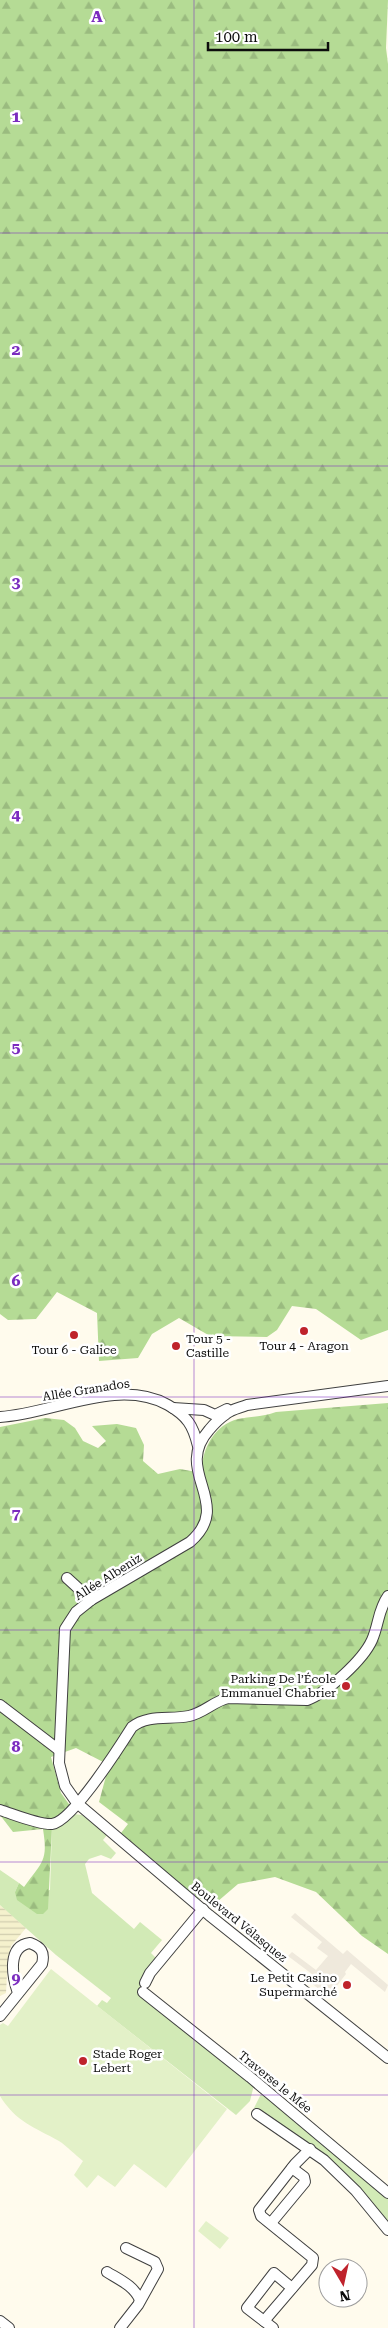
<svg xmlns="http://www.w3.org/2000/svg" width="388" height="2328" viewBox="0 0 388 2328" font-family="'Roboto Serif',serif">
<style>
.farmland{fill:url(#farmland-rules)}
.grass{fill:#d2eab6}
.forest{fill:url(#forest-firs)}
.pitch{fill:#e3f1c8}
.plaza{fill:#efe9dc}
.lines{fill:none;stroke-linecap:round;stroke-linejoin:round}
.minor-casing{stroke:#404040;stroke-width:12}
.minor{stroke:#fff;stroke-width:10}
.grid{fill:none;stroke:#7b2cbf;stroke-width:1;stroke-opacity:0.55}
.poi-dot{fill:#bf232c;stroke:#fff;stroke-width:2}
.labels{text-anchor:middle;dominant-baseline:central;stroke-width:5;stroke-linejoin:round;paint-order:stroke}
.poi-label{font-size:12px;fill:#0d0d0d;stroke:#fff;text-anchor:start}
.street-label{font-size:12px;fill:#0d0d0d;stroke:#fff}
.grid-label{font-size:16px;text-anchor:middle;font-weight:bold;fill:#7b2cbf;stroke:#fff;stroke-width:5;stroke-linejoin:round;paint-order:stroke}
</style>
<defs>
<pattern id="farmland-rules" width="6" height="5" patternUnits="userSpaceOnUse" patternTransform="scale(1.25)"><rect width="6" height="5" fill="#f5f1cd"/><path d="M0 2.5h6" fill="none" stroke="#d1cdaf"/></pattern>
<pattern id="forest-firs" width="22" height="20" patternUnits="userSpaceOnUse" patternTransform="scale(1.25)"><rect width="22" height="20" fill="#b5db95"/><path d="M5 1l3.5 6h-7zM16 11l3.5 6h-7z" fill="#9abb7f"/></pattern>
</defs>
<rect width="100%" height="100%" fill="#fffbed"/>
<path class="farmland" d="M0,1905L26,1928L11,1946L8,1958L6,1993L0,1996Z"/>
<g class="grass">
<path d="M74,1814L82,1815L107,1835L103,1840L116,1853L111,1859L101,1855L89,1859L85,1864L92,1893L134,1929L140,1922L162,1940L151,1953L157,1959L140,1981L141,1991L254,2085L250,2101L236,2115L97,2006L102,2000L107,2003L111,1998L56,1955L0,1905V1870L19,1883L15,1892L50,1890L52,1827Z"/>
<path d="M262,2092L388,2197V2225L331,2161L296,2134L254,2108Z"/>
</g>
<g class="forest">
<path d="M0,0H388L386,48L388,64V1330L361,1340L316,1309L292,1306L277,1330L267,1337L210,1336L179,1318L152,1334L138,1358L99,1361L97,1313L57,1292L36,1319L8,1320L0,1314Z"/>
<path d="M388,1403V1954L362,1936L316,1892L275,1877L238,1884L217,1902L197,1898L121,1833L128,1824L99,1802L109,1765L76,1748L51,1757L61,1793L71,1807L60,1817L48,1820L0,1806V1427L45,1418L64,1420L75,1428L83,1441L98,1448L106,1441L92,1426L117,1424L136,1428L144,1445L143,1461L158,1474L180,1469L202,1473C201,1450 214,1425 238,1419C251,1416 264,1417 276,1412Z"/>
<path d="M0,1815L52,1827L48,1909L43,1914H37L17,1900L15,1892L19,1883L24,1887C43,1861 48,1861 43,1829L13,1832Z"/>
</g>
<g class="pitch">
<path d="M51,1969L227,2109L166,2188L134,2164L115,2187L98,2175L87,2188L74,2175L83,2161C75,2155 67,2146 59,2141C34,2127 16,2122 0,2096V2025L3,2023L8,2026Z"/>
<path d="M206,2221L229,2238L220,2249L198,2231Z"/>
</g>
<path class="plaza" d="M295,1913L343,1954L347,1950L388,1985L385,1992L351,1964L345,1972L346,1974L328,1997L308,1980L312,1974L288,1956L292,1952L316,1970L328,1956L317,1948L322,1942L291,1917Z"/>
<g class="lines">
<g class="minor-casing">
<g id="minor">
<path d="M388,1386L247,1405C240,1408 232,1409 226,1414C220,1418 214,1424 209,1430C172,1472 235,1503 190,1542L91,1600L76,1612L65,1629L59,1763L65,1786L77,1803L209,1915L388,2058"/>
<path d="M173,1408L204,1410L215,1415L227,1409"/>
<path d="M0,1417C53,1414 118,1377 168,1405C187,1416 193,1425 198,1446"/>
<path d="M67,1578L91,1600"/>
<path d="M0,1705L59,1750"/>
<path d="M0,1810C13,1814 39,1825 52,1824C72,1822 120,1746 132,1727C148,1714 170,1720 189,1716C204,1713 214,1701 228,1698L307,1700C327,1693 363,1660 372,1640C379,1624 378,1610 388,1596"/>
<path d="M145,1983L150,1973L203,1909"/>
<path d="M143,1992L250,2077L388,2193"/>
<path d="M0,2016L42,1964C45,1952 41,1947 30,1943C7,1946 12,1976 18,1993"/>
<path d="M257,2114L324,2160L356,2191L388,2230"/>
<path d="M271,2223L305,2182L304,2177L292,2168"/>
<path d="M107,2272C120,2280 134,2286 140,2300"/>
<path d="M0,2321L9,2328"/>
<path d="M264,2321L247,2308L274,2273L292,2288"/>
<path d="M120,2328L138,2305L158,2269L155,2262L126,2248"/>
<path d="M273,2328L264,2321L312,2265L313,2258L261,2216L259,2210L295,2164L310,2149"/>
</g>
</g>
<use href="#minor" class="minor"/>
</g>
<path class="grid" d="M194,0V2328M0,233H388M0,466H388M0,698H388M0,931H388M0,1164H388M0,1397H388M0,1630H388M0,1862H388M0,2095H388"/>
<g class="poi-dot">
<circle cx="304" cy="1331" r="5"/>
<circle cx="74" cy="1335" r="5"/>
<circle cx="176" cy="1346" r="5"/>
<circle cx="346" cy="1686" r="5"/>
<circle cx="347" cy="1985" r="5"/>
<circle cx="83" cy="2061" r="5"/>
</g>
<g class="labels">
<g class="poi-label">
<text x="186" y="1339">Tour 5 -<tspan x="186" dy="14">Castille</tspan></text>
<text x="304" y="1346" text-anchor="middle">Tour 4 - Aragon</text>
<text x="74" y="1350" text-anchor="middle">Tour 6 - Galice</text>
<text x="336" y="1679" text-anchor="end">Parking De l’École<tspan x="336" dy="14">Emmanuel Chabrier</tspan></text>
<text x="337" y="1978" text-anchor="end">Le Petit Casino<tspan x="337" dy="14">Supermarché</tspan></text>
<text x="93" y="2054">Stade Roger<tspan x="93" dy="14">Lebert</tspan></text>
</g>
<g class="street-label">
<text transform="translate(86 1390) rotate(-9)">Allée Granados</text>
<text transform="translate(108 1577) rotate(-32)">Allée Albeniz</text>
<text transform="translate(239 1922) rotate(39)">Boulevard Vélasquez</text>
<text transform="translate(275 2082) rotate(39)">Traverse le Mée</text>
</g>
</g>
<g class="grid-label">
<text x="97" y="22">A</text>
<text x="16" y="122">1</text>
<text x="16" y="355">2</text>
<text x="16" y="588">3</text>
<text x="16" y="820">4</text>
<text x="16" y="1053">5</text>
<text x="16" y="1286">6</text>
<text x="16" y="1519">7</text>
<text x="16" y="1752">8</text>
<text x="16" y="1984">9</text>
</g>
<g transform="translate(343 2283) rotate(171)"><circle r="24" fill="#ffffff" stroke="#9e9e9e"/>
<path d="M0-4L9 19L0 12L-9 19Z" fill="#bf232c"/>
<text y="-8" font-size="14" font-weight="bold" text-anchor="middle" fill="#0d0d0d">N</text>
</g>
<path d="M208 42v8h120v-8" fill="none" stroke="#0d0d0d" stroke-width="2.5"/>
<text x="215" y="42" font-size="15" fill="#0d0d0d" stroke="#ffffff" stroke-width="4" paint-order="stroke">100 m</text>
</svg>
